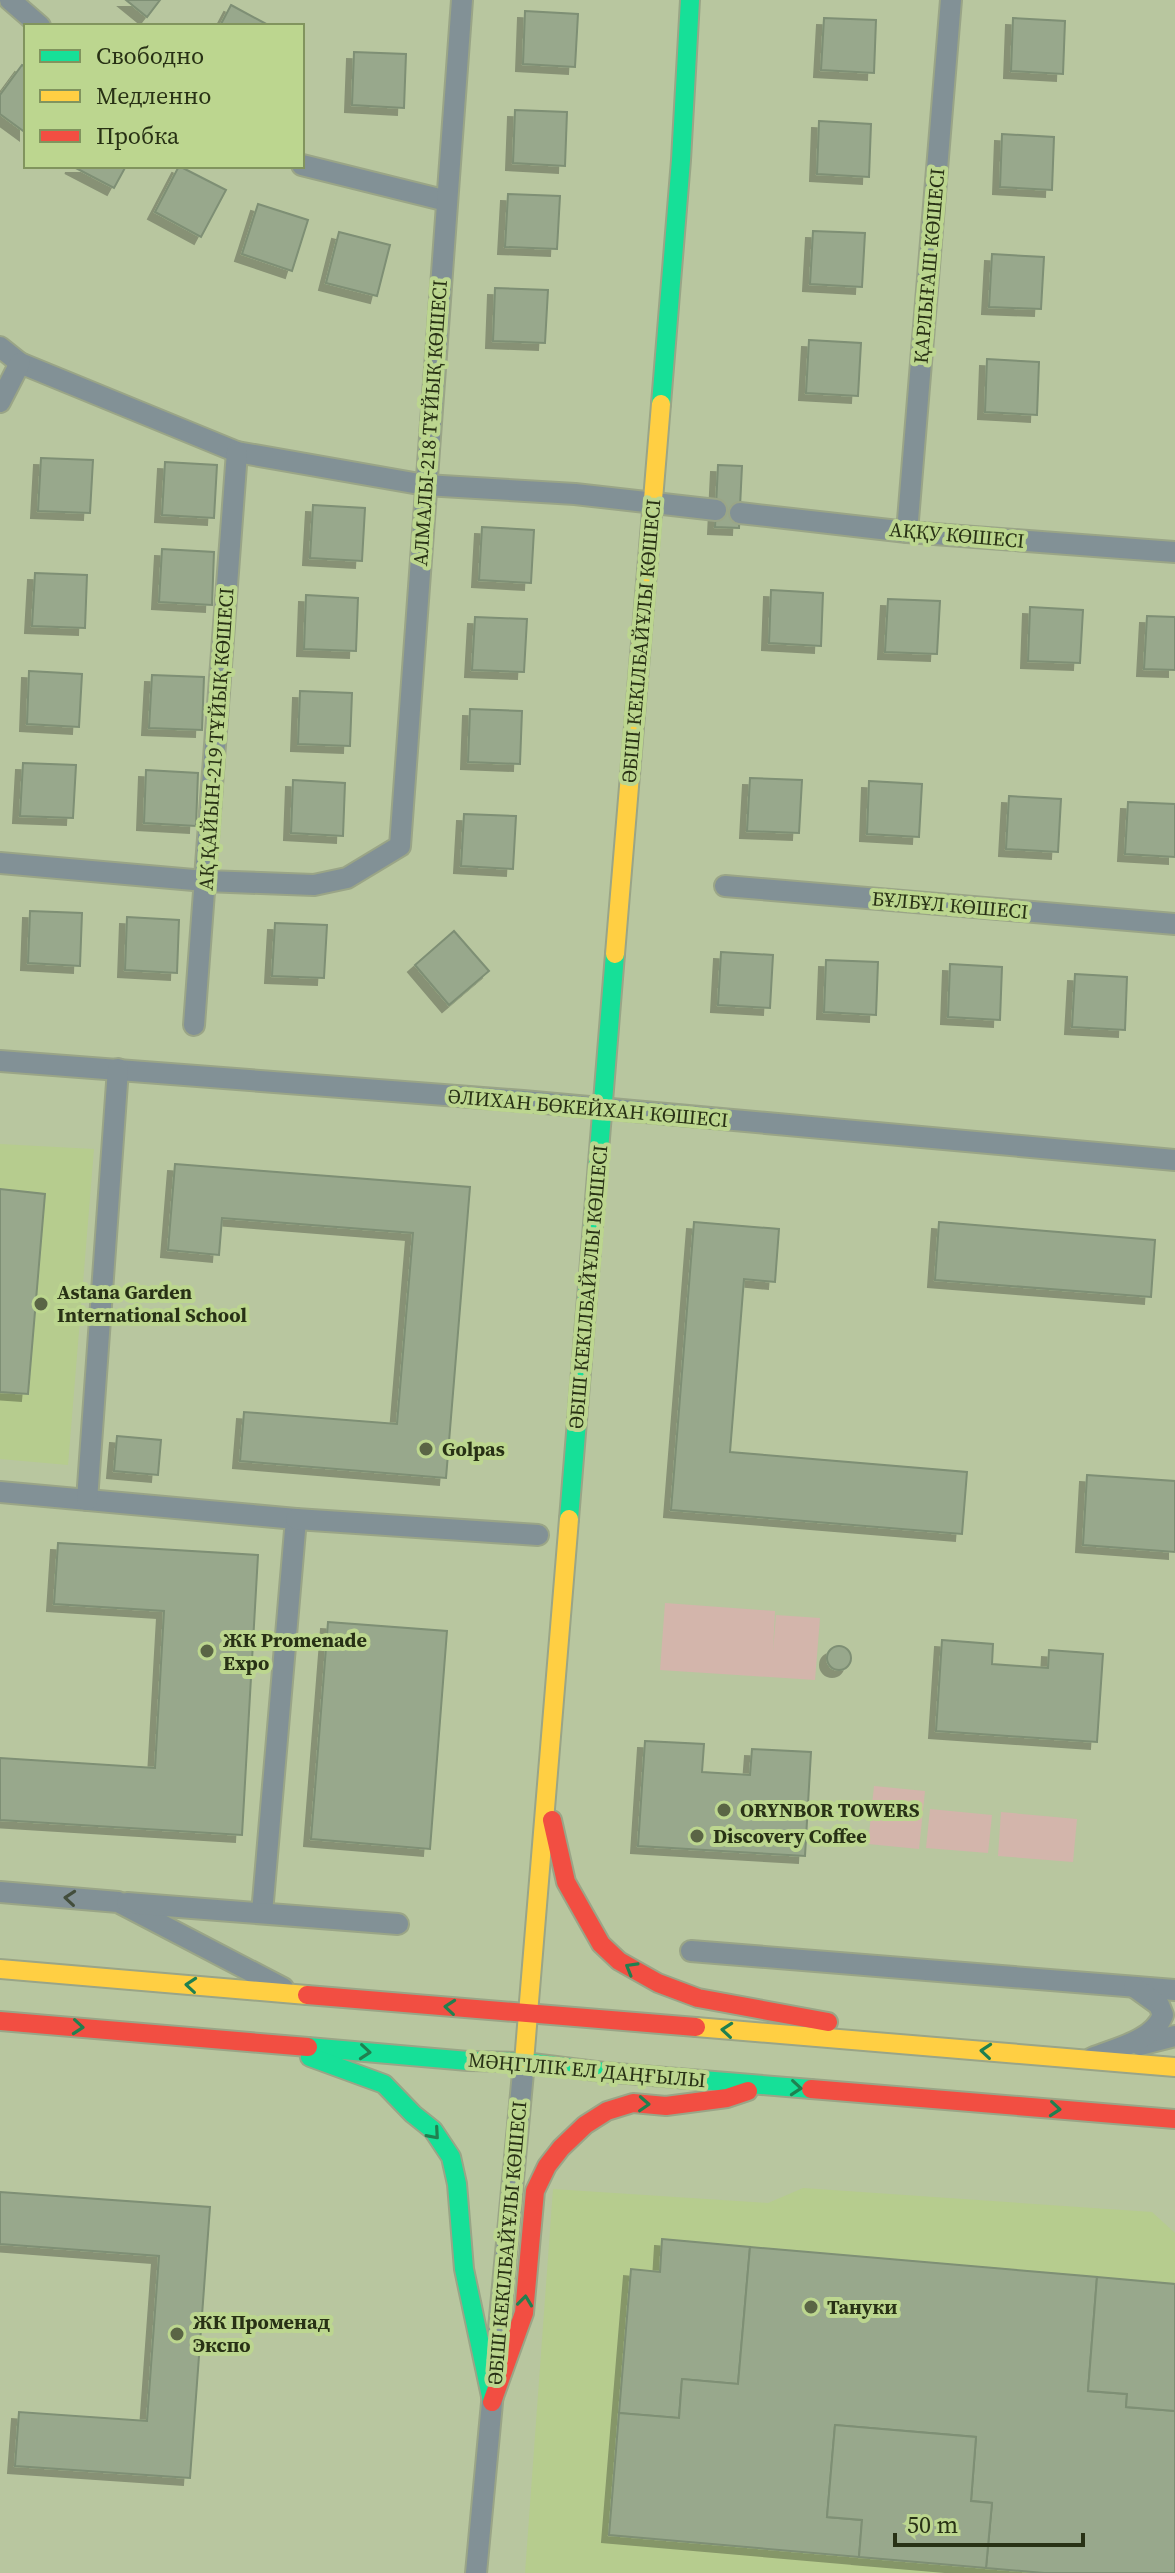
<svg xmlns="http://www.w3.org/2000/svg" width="1175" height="2573" viewBox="0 0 1175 2573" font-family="'Source Serif 4',serif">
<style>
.built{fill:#b6cc8e}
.green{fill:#d3b5ab}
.building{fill:#98a88c;stroke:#7e8f74;stroke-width:2;filter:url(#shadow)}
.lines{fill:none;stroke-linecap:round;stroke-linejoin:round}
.street-casing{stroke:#9aa587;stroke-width:24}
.fast-casing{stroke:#9aa587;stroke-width:22}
.slow-casing{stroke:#9aa587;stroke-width:22}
.jam-casing{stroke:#9aa587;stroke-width:22}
.street{stroke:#829196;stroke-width:20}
.fast{stroke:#16e098;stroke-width:18}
.slow{stroke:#ffcf43;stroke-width:18}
.jam{stroke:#f24e42;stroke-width:18}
.oneway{stroke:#434e3c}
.oneway2{stroke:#208050}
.poi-dot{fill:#5a6545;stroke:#bcd68f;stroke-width:3}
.labels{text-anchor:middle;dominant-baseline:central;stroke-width:8;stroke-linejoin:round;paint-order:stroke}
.street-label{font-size:20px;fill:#283115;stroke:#bcd68f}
.poi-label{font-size:20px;font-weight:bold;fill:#283115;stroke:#bcd68f;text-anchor:start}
</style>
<defs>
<filter id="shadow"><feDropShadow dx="-7" dy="7" stdDeviation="0" flood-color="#0004"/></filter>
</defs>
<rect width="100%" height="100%" fill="#b8c69f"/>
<g class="built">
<path d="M0,1144L94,1149L68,1465L0,1459Z"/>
<path d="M803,2188L1152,2212L1175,2233V2573H525L553,2189L768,2203Z"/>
</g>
<g class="green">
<path d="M665,1603L775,1611L773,1651L776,1615L820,1618L815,1680L660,1670Z"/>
<path d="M874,1786L925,1791L919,1849L868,1844Z"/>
<path d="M930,1809L992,1815L988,1853L926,1848Z"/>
<path d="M1001,1812L1077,1819L1073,1862L998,1856Z"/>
</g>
<g class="building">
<path d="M126,0H160L147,17Z"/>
<path d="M231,5L270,26H220Z"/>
<path d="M525,11L578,14L575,67L523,64Z"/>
<path d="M824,18L876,20L874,73L821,70Z"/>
<path d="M1013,18L1065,21L1063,74L1011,71Z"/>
<path d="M354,52L406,54L404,108L352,105Z"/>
<path d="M22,65L26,67V133L0,114V95Z"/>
<path d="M515,110L567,112L565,166L513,163Z"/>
<path d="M819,121L871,124L869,177L817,174Z"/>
<path d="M1002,134L1054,137L1052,190L1000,187Z"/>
<path d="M72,166H126L114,188Z"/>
<path d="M179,166L226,190L201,237L155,212Z"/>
<path d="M508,194L560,196L557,249L505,247Z"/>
<path d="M258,204L308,220L292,271L242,254Z"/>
<path d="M813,231L865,233L862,287L810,284Z"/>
<path d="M339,232L390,245L377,296L326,283Z"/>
<path d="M992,254L1044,257L1041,309L989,307Z"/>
<path d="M495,288L548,290L545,343L493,341Z"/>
<path d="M809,340L861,343L858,396L806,393Z"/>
<path d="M987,359L1039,362L1037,415L985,412Z"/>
<path d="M41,458L93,460L90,513L38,511Z"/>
<path d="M165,462L217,465L214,518L162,515Z"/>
<path d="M718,465L742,466L739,528L715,527Z"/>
<path d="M313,505L365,508L362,561L310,558Z"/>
<path d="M482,527L534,530L531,583L479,580Z"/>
<path d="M162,549L214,552L212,605L159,602Z"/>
<path d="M35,573L87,575L85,628L32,626Z"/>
<path d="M771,590L823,593L821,646L769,643Z"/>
<path d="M306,595L358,598L356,651L304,649Z"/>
<path d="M888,599L940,601L937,654L885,652Z"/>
<path d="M1030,607L1083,610L1080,663L1028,661Z"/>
<path d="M1147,616L1175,617V670L1144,669Z"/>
<path d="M475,617L527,619L524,672L472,670Z"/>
<path d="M29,671L82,674L79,727L27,724Z"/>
<path d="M152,675L204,677L202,730L149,728Z"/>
<path d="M300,691L352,693L350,746L298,744Z"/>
<path d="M470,709L522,711L520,764L468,762Z"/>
<path d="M23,763L76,765L73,818L20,816Z"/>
<path d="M146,770L198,773L196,826L144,823Z"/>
<path d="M750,778L802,780L799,833L747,831Z"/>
<path d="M293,780L345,783L343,836L291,833Z"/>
<path d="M869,781L922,784L919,837L867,834Z"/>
<path d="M1009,796L1061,799L1058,852L1006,849Z"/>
<path d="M1128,802L1175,804V857L1125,854Z"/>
<path d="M464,814L516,816L513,869L461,866Z"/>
<path d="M30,911L82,913L80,966L28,963Z"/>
<path d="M127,917L179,920L177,973L125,970Z"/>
<path d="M275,923L327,925L324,978L272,976Z"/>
<path d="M454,931L489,971L449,1005L415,965Z"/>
<path d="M721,952L773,955L770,1008L718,1005Z"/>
<path d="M826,960L878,962L876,1015L824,1012Z"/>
<path d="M950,964L1002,967L1000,1020L948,1017Z"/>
<path d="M1075,974L1127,977L1125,1030L1072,1027Z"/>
<path d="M175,1164L470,1187L446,1478L240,1461L244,1412L397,1424L413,1233L222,1218L219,1255L168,1250Z"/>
<path d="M0,1189L45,1194L28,1394L0,1392Z"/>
<path d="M694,1222L779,1229L775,1282L744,1279L730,1452L967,1472L962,1534L671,1510Z"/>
<path d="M939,1222L1155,1240L1151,1297L935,1280Z"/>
<path d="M117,1436L161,1440L158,1475L114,1471Z"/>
<path d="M1087,1475L1175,1481V1552L1083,1545Z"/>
<path d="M58,1543L258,1555L242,1835L0,1820V1758L155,1768L164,1611L54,1604Z"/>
<path d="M328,1622L447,1631L430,1849L311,1839Z"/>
<path d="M942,1640L993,1644L992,1664L1048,1668L1049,1650L1103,1654L1097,1742L936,1731Z"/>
<circle cx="839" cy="1658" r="12"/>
<path d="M645,1741L704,1744L702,1772L750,1775L752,1749L811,1752L805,1856L638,1846Z"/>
<path d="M0,2192L210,2207L190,2478L15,2466L19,2412L147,2421L159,2256L0,2244Z"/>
<path d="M662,2239L750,2247L738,2384L682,2379L679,2418L619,2413L631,2269L660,2272Z"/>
<path d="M750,2247L1097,2277L1088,2391L1127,2394L1126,2407L1175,2411V2573H1044L986,2568L992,2503L971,2501L976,2437L835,2425L827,2517L862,2520L859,2557L609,2535L619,2413L679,2418L682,2379L738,2384Z"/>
<path d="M1097,2277L1175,2284V2411L1126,2407L1127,2394L1088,2391Z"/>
<path d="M835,2425L976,2437L971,2501L992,2503L986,2568L859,2557L862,2520L827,2517Z"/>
</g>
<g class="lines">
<g class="street-casing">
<g id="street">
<path d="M10,0L40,26"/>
<path d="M302,165L447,201"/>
<path d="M0,347L20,363L237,452L425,485L575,494L716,510"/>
<path d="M0,402L20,363"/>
<path d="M740,513L907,532L1175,552"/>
<path d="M907,532L951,0"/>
<path d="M0,863L205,881L314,885L347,878L400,846L462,0"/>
<path d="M725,886L1175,924"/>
<path d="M194,1025L237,452"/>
<path d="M0,1061L523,1101L1175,1160"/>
<path d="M0,1492L296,1519L262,1913"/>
<path d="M87,1500L118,1069"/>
<path d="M296,1519L538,1535"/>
<path d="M0,1892L118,1902L283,1988"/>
<path d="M127,1903L398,1924"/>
<path d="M691,1951L1175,1990"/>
<path d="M1140,2045L1175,2036"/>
<path d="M1092,2058C1116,2048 1153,2041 1163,2015L1159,2005L1134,1987"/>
<path d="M476,2573L524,2062"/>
</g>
</g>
<g class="fast-casing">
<g id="fast">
<path d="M661,404L681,160L690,0"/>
<path d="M569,1519L615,954"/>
<path d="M308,2047L468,2061L524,2062L604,2072L811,2089"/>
<path d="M310,2057L384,2084L413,2114L433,2130L451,2157L457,2184L464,2269L492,2401"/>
</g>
</g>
<g class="slow-casing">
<g id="slow">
<path d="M615,954L661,404"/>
<path d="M0,1969L307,1995"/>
<path d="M696,2027L1175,2067"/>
<path d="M524,2062L569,1519"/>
</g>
</g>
<g class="jam-casing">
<g id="jam">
<path d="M552,1820L566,1882L601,1944L619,1961L658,1983L698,1998L828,2022"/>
<path d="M307,1995L696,2027"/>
<path d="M0,2021L308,2047"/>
<path d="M811,2089L1175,2119"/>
<path d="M492,2402L524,2313L535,2191L547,2166L561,2148L585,2125L607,2111L633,2103L666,2106L727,2098L748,2091"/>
</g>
</g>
<use href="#street" class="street"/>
<use href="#fast" class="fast"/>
<use href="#slow" class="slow"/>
<use href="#jam" class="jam"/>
</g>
<defs><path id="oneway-chevron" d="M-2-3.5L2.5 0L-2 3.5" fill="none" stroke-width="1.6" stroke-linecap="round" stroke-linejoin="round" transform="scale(2)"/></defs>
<use class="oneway" href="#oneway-chevron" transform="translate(70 1898) rotate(-175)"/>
<g class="oneway2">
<use href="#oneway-chevron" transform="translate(631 1968) rotate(-150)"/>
<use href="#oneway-chevron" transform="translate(191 1985) rotate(-175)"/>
<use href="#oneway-chevron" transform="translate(450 2007) rotate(-175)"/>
<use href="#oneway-chevron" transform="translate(78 2027) rotate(5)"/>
<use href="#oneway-chevron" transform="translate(727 2030) rotate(-175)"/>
<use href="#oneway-chevron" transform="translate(986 2051) rotate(-175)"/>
<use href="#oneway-chevron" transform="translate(365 2052) rotate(5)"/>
<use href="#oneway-chevron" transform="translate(796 2088) rotate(5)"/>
<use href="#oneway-chevron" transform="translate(644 2104) rotate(3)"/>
<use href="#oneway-chevron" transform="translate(1055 2109) rotate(5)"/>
<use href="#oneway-chevron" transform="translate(434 2134) rotate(49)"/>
<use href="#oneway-chevron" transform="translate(525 2301) rotate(-83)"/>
</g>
<g class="poi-dot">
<circle cx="41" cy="1304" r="8"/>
<circle cx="426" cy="1449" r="8"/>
<circle cx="207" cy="1651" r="8"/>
<circle cx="724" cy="1810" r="8"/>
<circle cx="697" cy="1836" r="8"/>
<circle cx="811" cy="2307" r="8"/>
<circle cx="177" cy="2334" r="8"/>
</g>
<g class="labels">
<g class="street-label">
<text transform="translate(929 266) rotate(-85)">ҚАРЛЫҒАШ КӨШЕСІ</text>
<text transform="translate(430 423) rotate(-86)">АЛМАЛЫ-218 ТҰЙЫҚ КӨШЕСІ</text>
<text transform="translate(957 535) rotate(5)">АҚҚУ КӨШЕСІ</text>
<text transform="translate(641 641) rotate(-85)">ӘБІШ КЕКІЛБАЙҰЛЫ КӨШЕСІ</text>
<text transform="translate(216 739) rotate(-86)">АҚ ҚАЙЫН-219 ТҰЙЫҚ КӨШЕСІ</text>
<text transform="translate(950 905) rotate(5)">БҰЛБҰЛ КӨШЕСІ</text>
<text transform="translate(588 1108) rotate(5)">ӘЛИХАН БӨКЕЙХАН КӨШЕСІ</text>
<text transform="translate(588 1287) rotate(-85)">ӘБІШ КЕКІЛБАЙҰЛЫ КӨШЕСІ</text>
<text transform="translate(587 2070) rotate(5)">МӘҢГІЛІК ЕЛ ДАҢҒЫЛЫ</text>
<text transform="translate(507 2243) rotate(-85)">ӘБІШ КЕКІЛБАЙҰЛЫ КӨШЕСІ</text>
</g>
<g class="poi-label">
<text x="57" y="1292">Astana Garden<tspan x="57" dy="23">International School</tspan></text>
<text x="442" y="1449">Golpas</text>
<text x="223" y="1640">ЖК Promenade<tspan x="223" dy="23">Expo</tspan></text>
<text x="740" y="1810">ORYNBOR TOWERS</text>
<text x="713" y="1836">Discovery Coffee</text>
<text x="827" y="2307">Тануки</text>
<text x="193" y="2322">ЖК Променад<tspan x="193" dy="23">Экспо</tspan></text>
</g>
</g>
<rect x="24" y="24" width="280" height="144" fill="#bcd68f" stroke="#81945e" stroke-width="2"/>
<rect x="40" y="50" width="40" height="12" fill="#16e098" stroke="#81945e" stroke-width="2"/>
<text x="96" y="64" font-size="24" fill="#283115">Свободно</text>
<rect x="40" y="90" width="40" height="12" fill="#ffcf43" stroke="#81945e" stroke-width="2"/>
<text x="96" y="104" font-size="24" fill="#283115">Медленно</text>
<rect x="40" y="130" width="40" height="12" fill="#f24e42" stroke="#81945e" stroke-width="2"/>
<text x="96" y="144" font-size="24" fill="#283115">Пробка</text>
<path d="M895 2533v12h188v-12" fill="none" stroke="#283115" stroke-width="4"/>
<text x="907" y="2533" font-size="24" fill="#283115" stroke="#bcd68f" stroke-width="6" paint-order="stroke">50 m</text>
</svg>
